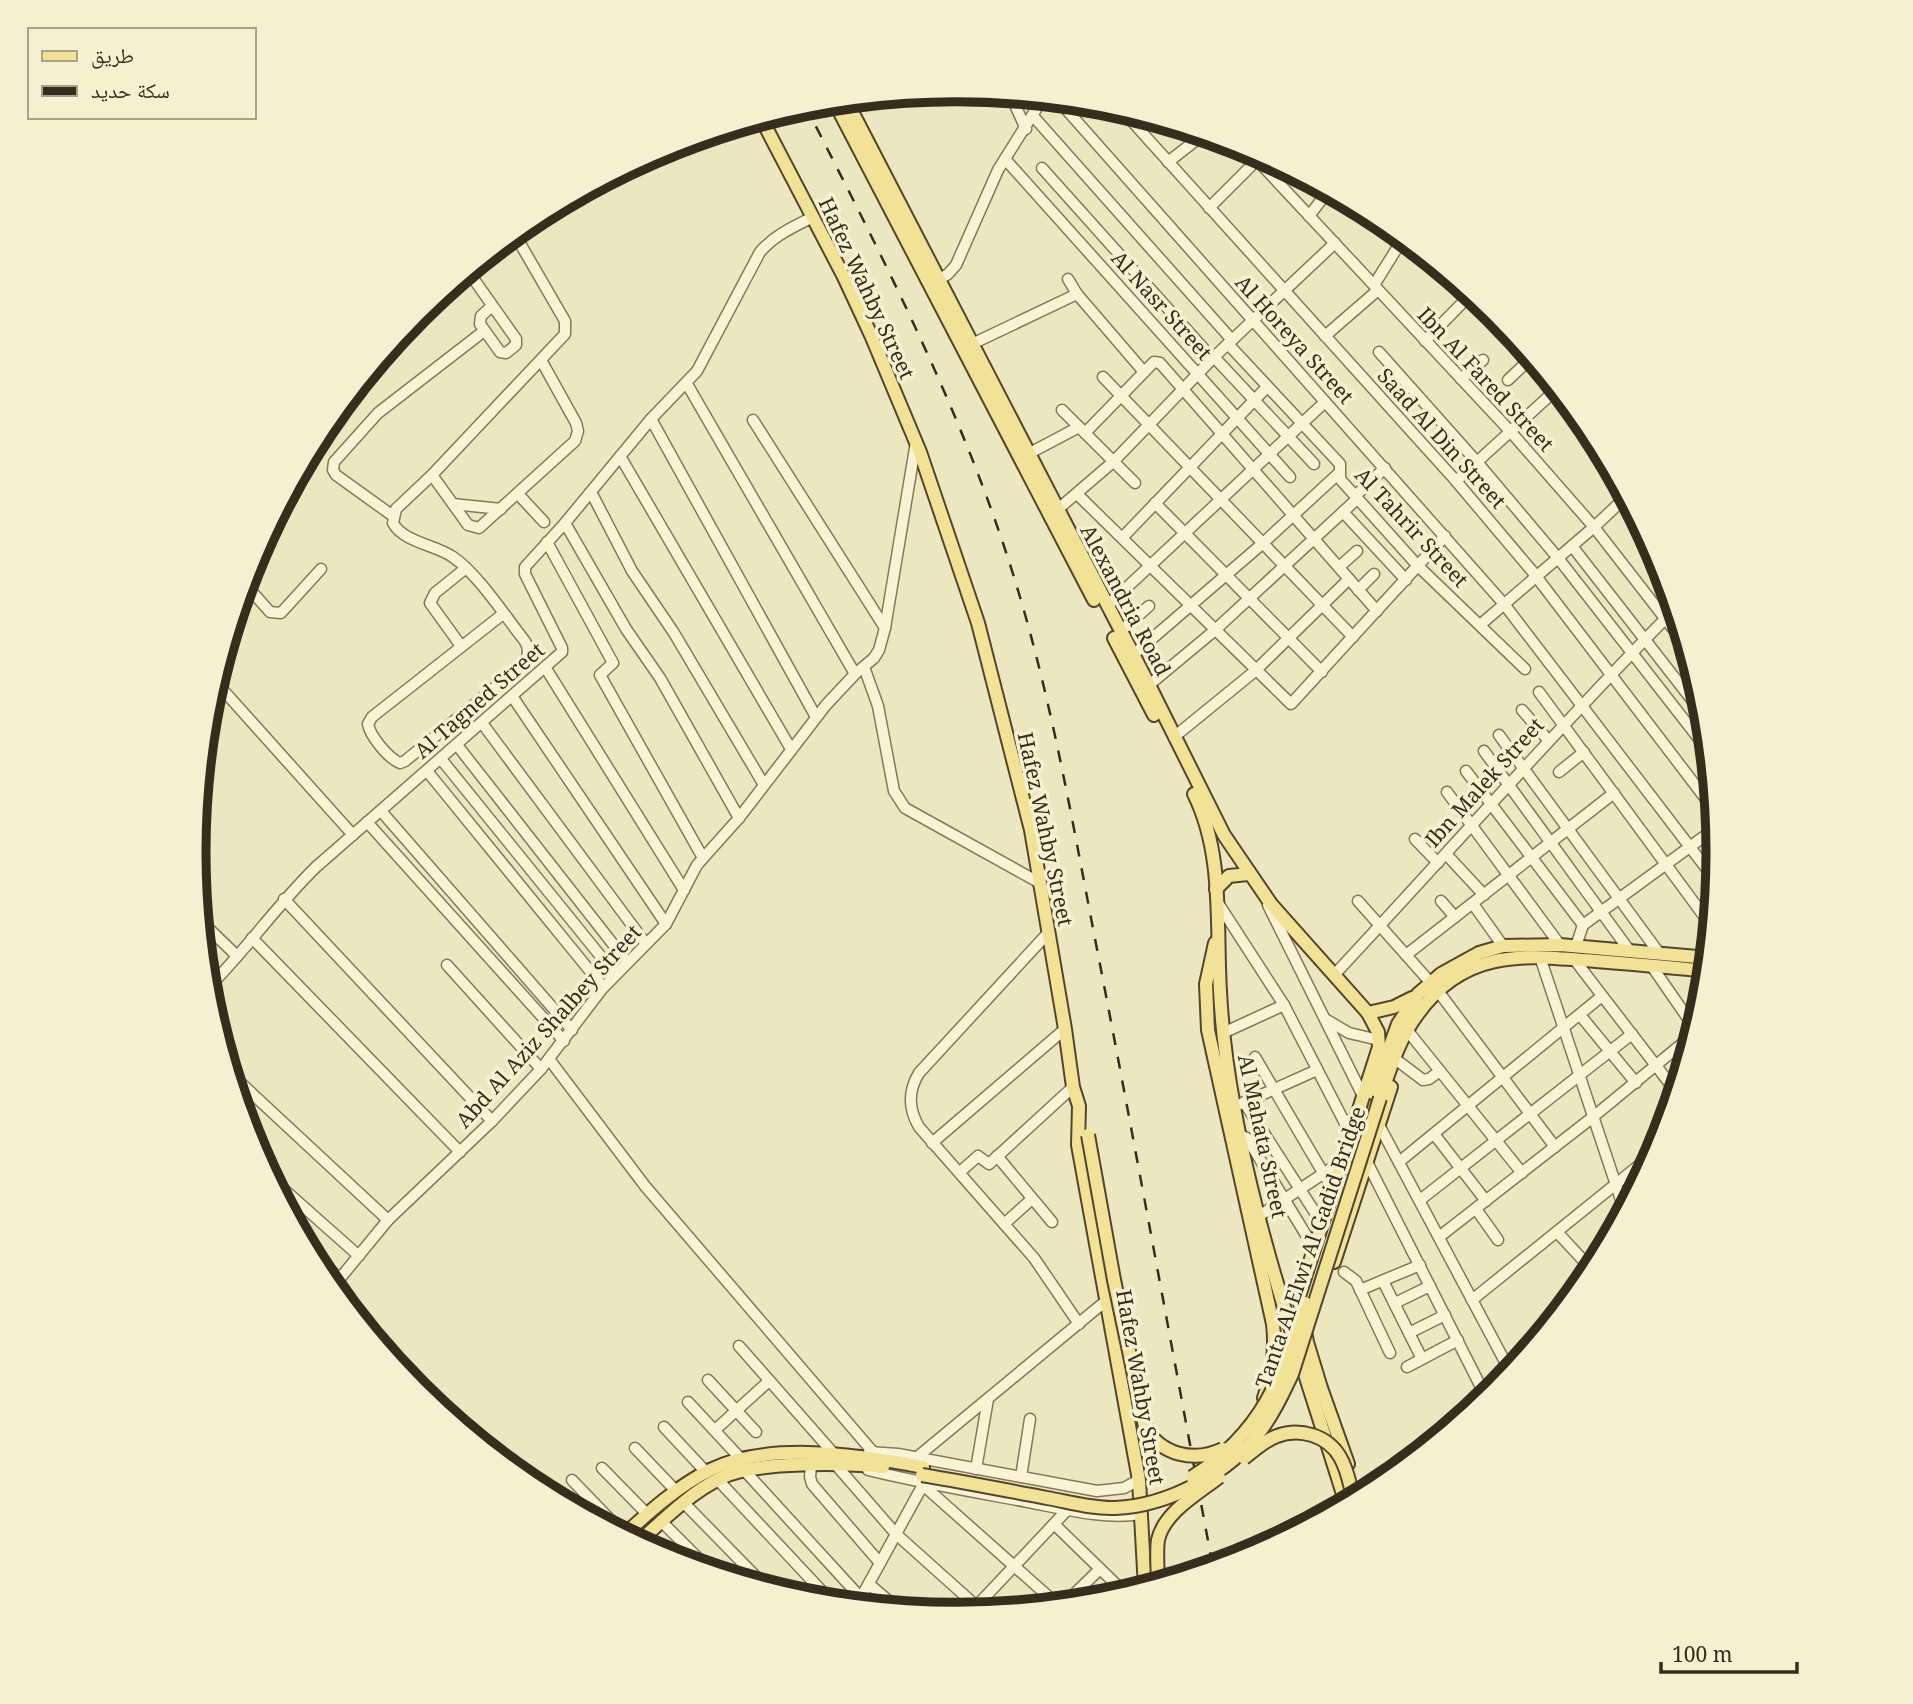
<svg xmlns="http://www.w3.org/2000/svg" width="1913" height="1704" viewBox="0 0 1913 1704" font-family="'Noto Serif','Noto Naskh Arabic',serif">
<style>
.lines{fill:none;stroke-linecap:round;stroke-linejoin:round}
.minor-casing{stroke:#867858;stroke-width:13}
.major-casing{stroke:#54452d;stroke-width:16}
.minor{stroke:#f8f3d4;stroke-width:10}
.major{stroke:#f1e298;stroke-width:12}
.rail{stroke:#362d1d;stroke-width:2.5;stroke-dasharray:12 12;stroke-linecap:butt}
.major-bridge-casing{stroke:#54452d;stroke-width:16;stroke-linecap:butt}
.major-bridge{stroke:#f1e298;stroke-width:12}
.labels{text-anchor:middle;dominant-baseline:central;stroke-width:7;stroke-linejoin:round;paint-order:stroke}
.street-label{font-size:21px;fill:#362d1d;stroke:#f5f0d0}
.rim{fill:none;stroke:#362d1d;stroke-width:9}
</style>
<rect width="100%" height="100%" fill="#ede7c1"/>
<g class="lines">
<g class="minor-casing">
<g id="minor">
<path d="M1010,94L1026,129"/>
<path d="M1057,99L1504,604L1716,881"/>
<path d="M1120,108L1456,481L1532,571L1715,811"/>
<path d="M1033,116L1232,340"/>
<path d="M1244,146L1510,431L1594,527L1688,648"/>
<path d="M1005,159L1290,477"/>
<path d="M1168,162L1204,134"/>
<path d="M1042,168L1213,359"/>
<path d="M1209,208L1262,155"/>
<path d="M1309,216L1329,190"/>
<path d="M1386,222L1401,240"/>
<path d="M468,271L516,339V345L506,353L500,352L480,324L481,316L492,306"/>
<path d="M1068,279L1077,294L1144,372"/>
<path d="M935,282L948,274L956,265L998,170L1043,98"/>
<path d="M1459,283L1592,430"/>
<path d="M1374,285L1404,237"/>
<path d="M1325,336L1378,290"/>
<path d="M1425,341L1472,293"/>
<path d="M972,344L1077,294"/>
<path d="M1228,344L1340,464V479L1418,566L1525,669"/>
<path d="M1379,352L1477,462L1558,558L1710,753"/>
<path d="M1214,357L1314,464"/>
<path d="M1103,377L1353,637"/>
<path d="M1461,379L1483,360"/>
<path d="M1508,380L1529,360"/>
<path d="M687,384L855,674"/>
<path d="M1062,410L1135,483"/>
<path d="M651,419L816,717"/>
<path d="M753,420L885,628"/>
<path d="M1085,433L1151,365L1154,362L1160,363L1377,611"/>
<path d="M1028,454L1079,427"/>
<path d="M620,456L791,749"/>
<path d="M432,475L468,525L479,528L575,441L578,431L576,423L541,360"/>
<path d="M1456,481L1558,388"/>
<path d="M591,492L632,571L674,633L764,785"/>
<path d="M518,494L544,522"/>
<path d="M1077,494L1291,704L1445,536"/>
<path d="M1355,496L1385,468"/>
<path d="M1155,503L1322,672"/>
<path d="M453,504L501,509"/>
<path d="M1057,510L1113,462L1214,357L1335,243"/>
<path d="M1343,512L1406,580"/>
<path d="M393,516L336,475L333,470L334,462L378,413L484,331"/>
<path d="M565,523L626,629L660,678L739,818"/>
<path d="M1122,538L1267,387"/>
<path d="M547,542L613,663L600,675L703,858"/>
<path d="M1572,546L1706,718"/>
<path d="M1339,567L1357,551"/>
<path d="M245,584L270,612L281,613L321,569"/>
<path d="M1358,590L1374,574"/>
<path d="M1107,606L1325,402"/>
<path d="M503,614L372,717L368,724C370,736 388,758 400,763L405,761L524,664C529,656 530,648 524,640C505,616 478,574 453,557C436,545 403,542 393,523L396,509L432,475L565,334V321L514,233"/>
<path d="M1480,625L1594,527L1627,496"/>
<path d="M1121,631L1149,606"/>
<path d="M461,646L430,603L435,593L466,568"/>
<path d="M1133,655L1262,544L1339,473"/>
<path d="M545,667L684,890"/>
<path d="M864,667L878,706L894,791L905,808L1040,883"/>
<path d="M215,681L353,835"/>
<path d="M1149,685L1214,631L1357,499"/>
<path d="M1539,692L1712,927"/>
<path d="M512,696L666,924"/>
<path d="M1522,710L1548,740"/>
<path d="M482,723L646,944"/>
<path d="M1499,735L1659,953"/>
<path d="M1174,737L1255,671L1349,579"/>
<path d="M457,745L627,962"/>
<path d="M1484,751L1629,950"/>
<path d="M441,759L615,974"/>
<path d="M427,771L603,987"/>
<path d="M1466,771L1583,925"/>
<path d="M1559,772L1584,752"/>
<path d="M1447,792L1560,945"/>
<path d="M381,811L572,1030"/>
<path d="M367,822L564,1041"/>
<path d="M1415,839L1438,863"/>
<path d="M1446,854L1484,895"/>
<path d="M284,899L492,1121"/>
<path d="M1358,901L1430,982"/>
<path d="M1441,901L1455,917"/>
<path d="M1218,903L1284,1005L1350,1133"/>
<path d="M1473,904L1503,946"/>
<path d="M1268,905L1363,1096"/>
<path d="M201,921L237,956"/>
<path d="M1048,933L919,1073C908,1091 908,1108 919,1127L1034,1258L1079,1324"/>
<path d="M252,938L460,1152"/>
<path d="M1576,946L1583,925L1717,827"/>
<path d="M1406,955L1614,793"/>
<path d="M1540,957L1625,1212"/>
<path d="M1574,959L1677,1093"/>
<path d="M447,965L541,1069"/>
<path d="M1651,965L1696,1030"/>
<path d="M1335,974C1445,856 1552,734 1665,619L1675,606"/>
<path d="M207,989C246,950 277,905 316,867L562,652V648L525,574V567L565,523L651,419L697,371L760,252C775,235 793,227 813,217"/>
<path d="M1438,991L1555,1147"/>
<path d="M1580,1015L1636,1083"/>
<path d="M1325,1019L1349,1033L1379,1040"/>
<path d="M1407,1030L1522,1173"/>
<path d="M1223,1033L1284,1005"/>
<path d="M1255,1057L1332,1188"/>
<path d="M1394,1058L1423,1080L1429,1079L1440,1071"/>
<path d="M549,1059L645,1186L873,1452"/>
<path d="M230,1073L388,1220"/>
<path d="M1244,1102L1321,1222"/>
<path d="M1241,1104L1317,1070"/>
<path d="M1379,1125L1511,1373"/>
<path d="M1434,1134L1486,1201"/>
<path d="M1240,1135L1247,1138L1314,1248"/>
<path d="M932,1143L1065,1029"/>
<path d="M997,1156L1052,1222"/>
<path d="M1367,1162L1487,1399"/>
<path d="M1399,1162L1602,996"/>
<path d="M960,1172L978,1156L989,1164L1073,1087"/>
<path d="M270,1177L359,1256"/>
<path d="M1420,1200L1632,1034"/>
<path d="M1476,1209L1498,1240"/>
<path d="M1259,1216L1341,1162"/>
<path d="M1004,1224L1032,1199"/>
<path d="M1557,1232L1593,1271"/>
<path d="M1439,1237L1593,1117L1695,1033"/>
<path d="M308,1250L340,1279"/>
<path d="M1587,1265L1602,1254"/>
<path d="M1344,1272L1356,1281L1390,1353"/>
<path d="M1383,1281L1422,1359"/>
<path d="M332,1288L388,1220L492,1121L541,1069L602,989L666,924L697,865L739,818L826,705L855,674L874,658L879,650L885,628L916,442"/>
<path d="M1360,1290L1420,1265"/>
<path d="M1472,1300L1658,1150"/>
<path d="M1395,1303L1430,1286"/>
<path d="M1409,1333L1445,1315"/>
<path d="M739,1346L834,1454"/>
<path d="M1407,1367L1458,1340"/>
<path d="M708,1380L756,1432"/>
<path d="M688,1402L741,1459"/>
<path d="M664,1427L706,1472"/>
<path d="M715,1430L769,1381"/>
<path d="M635,1448L676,1491"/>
<path d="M869,1452L898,1454L1097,1491L1124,1488L1139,1480"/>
<path d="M916,1458L1107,1300"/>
<path d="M811,1465L810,1477L812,1484L880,1563"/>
<path d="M836,1465L896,1534L983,1612"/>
<path d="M602,1468L647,1514"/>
<path d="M976,1469L988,1399"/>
<path d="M744,1470L861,1598"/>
<path d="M868,1470C921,1483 974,1492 1028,1502C1064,1509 1105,1520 1141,1514"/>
<path d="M1021,1477L1030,1419"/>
<path d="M572,1480L625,1535"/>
<path d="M718,1480L832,1602"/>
<path d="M923,1485L1058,1605"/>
<path d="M684,1503L767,1588"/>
<path d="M661,1521L710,1570"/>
<path d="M1054,1524L1126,1594"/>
<path d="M642,1540L651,1550"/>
<path d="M869,1584L898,1609"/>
<path d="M1064,1604L1100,1569"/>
<path d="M857,1605L924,1483"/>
<path d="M970,1613L1068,1509"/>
</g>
</g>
<g class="major-casing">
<g id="major">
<path d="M846,100L1149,685L1224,835L1271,904L1368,1013L1378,1032L1379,1047L1299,1296L1307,1342L1321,1388L1348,1464"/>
<path d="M834,101L1094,600"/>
<path d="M761,118L844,277L871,335L920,452L978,623L1031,830L1065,1029L1073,1087L1079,1106L1078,1145L1139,1480L1145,1588"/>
<path d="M1114,638L1154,715"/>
<path d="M1194,794C1224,854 1216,925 1220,991C1222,1030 1227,1069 1234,1107C1258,1242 1306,1373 1346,1504"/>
<path d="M1216,889L1229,876L1248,874"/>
<path d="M1215,943L1206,984L1208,1030L1273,1324C1276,1350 1273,1373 1264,1398"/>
<path d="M1368,1013L1394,1007L1412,998"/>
<path d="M1373,1093L1398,1024L1418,994L1441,974L1479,953L1503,946L1560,945L1709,958"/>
<path d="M1380,1098C1390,1069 1399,1039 1417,1015C1464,948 1524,955 1596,961C1633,964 1670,967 1707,971"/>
<path d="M1334,1262L1391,1087"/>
<path d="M624,1535C650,1511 678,1486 710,1470C768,1441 861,1455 923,1467"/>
<path d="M638,1543C664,1519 691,1492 723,1477C756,1461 846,1463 883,1467"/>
</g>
</g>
<use href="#minor" class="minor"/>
<use href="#major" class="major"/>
<path class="rail" d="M805,105C886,264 969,424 1020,597C1054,712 1074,831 1097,949C1137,1155 1174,1361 1213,1567"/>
<g class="major-bridge-casing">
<g id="major-bridge">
<path d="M1088,1135L1114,1280L1145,1427C1161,1455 1194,1463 1223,1449"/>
<path d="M1244,1458C1255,1450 1265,1440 1277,1436C1300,1427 1328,1436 1340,1457C1348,1470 1350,1487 1354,1500"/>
<path d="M922,1475C964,1482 1005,1490 1047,1498C1069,1502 1093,1509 1115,1508C1168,1506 1230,1473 1261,1430C1274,1413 1283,1393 1292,1374L1380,1098"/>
<path d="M1192,1477C1263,1432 1281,1379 1305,1303"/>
<path d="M1158,1584C1158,1570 1156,1554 1158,1540C1164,1512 1199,1493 1219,1477"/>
</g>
</g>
<use href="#major-bridge" class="major-bridge"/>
</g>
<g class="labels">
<g class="street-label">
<text transform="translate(867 288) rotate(65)">Hafez Wahby Street</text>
<text transform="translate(1162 305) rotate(48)">Al Nasr Street</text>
<text transform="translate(1295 339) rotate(48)">Al Horeya Street</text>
<text transform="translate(1486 379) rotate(47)">Ibn Al Fared Street</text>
<text transform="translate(1442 438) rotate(48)">Saad Al Din Street</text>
<text transform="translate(1412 527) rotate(47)">Al Tahrir Street</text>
<text transform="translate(1126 600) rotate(62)">Alexandria Road</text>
<text transform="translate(479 700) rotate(-41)">Al Tagned Street</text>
<text transform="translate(1484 782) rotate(-48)">Ibn Malek Street</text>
<text transform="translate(1046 829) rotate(78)">Hafez Wahby Street</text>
<text transform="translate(548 1026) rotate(-48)">Abd Al Aziz Shalbey Street</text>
<text transform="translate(1263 1136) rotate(78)">Al Mahata Street</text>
<text transform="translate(1310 1247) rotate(-71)">Tanta Al Elwi Al Gadid Bridge</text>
<text transform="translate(1141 1387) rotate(80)">Hafez Wahby Street</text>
</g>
</g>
<path d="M0 0H1913V1704H0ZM206 852a750 750 0 1 1 1500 0a750 750 0 1 1-1500 0Z" fill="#f5f0d0" fill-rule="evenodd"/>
<path class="rim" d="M206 852a750 750 0 1 1 1500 0a750 750 0 1 1-1500 0Z"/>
<rect x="28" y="28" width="228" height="91" fill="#f5f0d0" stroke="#a9a288" stroke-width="2"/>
<rect x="42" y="51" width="35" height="10" fill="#f1e298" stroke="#a9a288" stroke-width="2"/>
<text x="91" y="63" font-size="21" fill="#362d1d">طريق</text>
<rect x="42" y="86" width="35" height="10" fill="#362d1d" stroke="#a9a288" stroke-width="2"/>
<text x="91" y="98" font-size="21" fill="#362d1d">سكة حديد</text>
<path d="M1661 1662v10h136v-10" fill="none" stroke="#362d1d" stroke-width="3.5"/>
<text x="1672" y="1662" font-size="21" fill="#362d1d" stroke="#f5f0d0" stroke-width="5" paint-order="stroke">100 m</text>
</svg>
